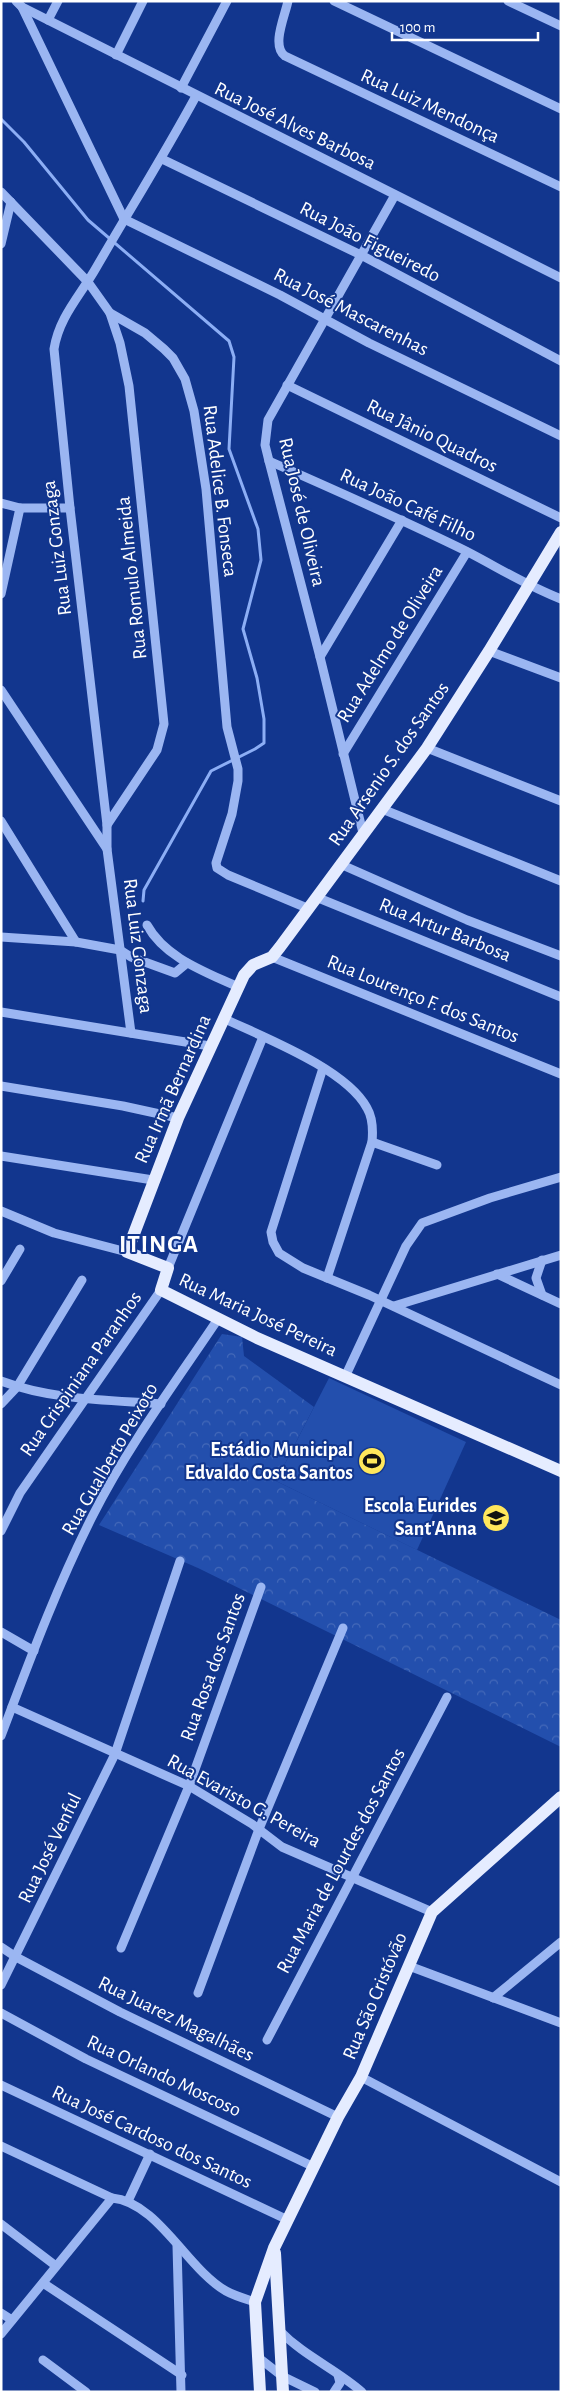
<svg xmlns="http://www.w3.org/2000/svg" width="562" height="2393" viewBox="0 0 562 2393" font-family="'Alegreya Sans',sans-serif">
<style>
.forest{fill:url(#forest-crowns)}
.park{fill:#234fad}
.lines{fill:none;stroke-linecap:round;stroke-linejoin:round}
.stream{stroke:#8caef5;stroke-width:3}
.minor{stroke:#9bb6f2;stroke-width:9}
.major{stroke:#e5ecff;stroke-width:12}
.labels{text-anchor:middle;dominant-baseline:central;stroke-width:4;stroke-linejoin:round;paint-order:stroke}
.street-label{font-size:20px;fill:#fff;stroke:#12368e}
.poi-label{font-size:20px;font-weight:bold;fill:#fff;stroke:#12368e;text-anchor:end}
.district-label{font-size:25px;font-weight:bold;letter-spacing:1px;fill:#fff;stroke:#12368e}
</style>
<defs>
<pattern id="forest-crowns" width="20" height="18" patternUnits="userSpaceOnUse" patternTransform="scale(1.25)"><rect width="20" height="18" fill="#234fad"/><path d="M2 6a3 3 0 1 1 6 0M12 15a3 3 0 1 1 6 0" fill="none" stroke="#4469b9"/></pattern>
</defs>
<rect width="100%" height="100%" fill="#12368e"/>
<path class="forest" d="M222,1334L242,1337L244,1356L314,1407L276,1481L561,1620V1747L198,1568L99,1525Z"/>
<path class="park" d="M329,1378L466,1442L417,1550L276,1481Z"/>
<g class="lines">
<path class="stream" d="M1,119L24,142L88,220L229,341L234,357L229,449L258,529L261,560L243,629L257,678L264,719V743L255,749L211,771L144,890L143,901"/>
<g class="minor">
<path d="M16,1L22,7L561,278"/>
<path d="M288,1C285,16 271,46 285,56L561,187"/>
<path d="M334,1L561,109"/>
<path d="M508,1L561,26"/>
<path d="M22,7L124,219"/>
<path d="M48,20L58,1"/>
<path d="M116,55L143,1"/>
<path d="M181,88L227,1"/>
<path d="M162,159L361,255L561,361"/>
<path d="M1,192L88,282L110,313L145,333L164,349L173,358L185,379L194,411L206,489L227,727L238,769V781L232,814L216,863L217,868L228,875L307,908"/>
<path d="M124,219L280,295L369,343L561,436"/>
<path d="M1,244L11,202"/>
<path d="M287,385L561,518"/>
<path d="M269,461C335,490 401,519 466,551C499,568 525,585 561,599"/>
<path d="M1,503L20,508H70"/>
<path d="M1,594L20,508"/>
<path d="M489,651L561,678"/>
<path d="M320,657L402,520"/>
<path d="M1,690L107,849"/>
<path d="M427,748L561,801"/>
<path d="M343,754L467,552"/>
<path d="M382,809L561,881"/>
<path d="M1,821L76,942"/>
<path d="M107,825L157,750L164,724L129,386L120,343L110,313"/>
<path d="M363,833L320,657L269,461L265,445L268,420L395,195"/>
<path d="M340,864L467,920L561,956"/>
<path d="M316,897L561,997"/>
<path d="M147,925C165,958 206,972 238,987"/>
<path d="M1,937L76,942L120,950L131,957L175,973L187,963"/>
<path d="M272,957L561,1074"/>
<path d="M1,1012L210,1046"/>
<path d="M225,1019C265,1038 346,1069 367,1108C373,1118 373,1131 372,1142L327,1278"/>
<path d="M131,1033L107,849V825L70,508L54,349C59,317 80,296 96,268C129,211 164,155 196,96"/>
<path d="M323,1068L271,1232L273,1242L279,1253L303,1268L369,1295L561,1385"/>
<path d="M1,1086L123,1106L178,1118"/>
<path d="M372,1142L437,1165"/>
<path d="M1,1156L153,1180"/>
<path d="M1,1211L54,1233L127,1252"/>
<path d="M542,1260L536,1278L542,1295"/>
<path d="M168,1268L263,1037"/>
<path d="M497,1274L561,1304"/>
<path d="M1,1281L20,1249"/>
<path d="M394,1306L561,1255"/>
<path d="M345,1377L406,1246L422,1223L490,1198L561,1177"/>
<path d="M1,1381C52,1400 108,1400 161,1404"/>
<path d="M1,1404L17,1387L82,1280"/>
<path d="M1,1531L20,1493L161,1290"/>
<path d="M1,1632L34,1651"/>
<path d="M12,1707L189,1786L252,1824L282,1847L432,1912"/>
<path d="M1,1736C29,1662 57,1586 93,1515C128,1446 175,1383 218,1319"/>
<path d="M1,1947L16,1957L120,2012L338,2117"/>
<path d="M121,1948L189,1786L261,1587"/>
<path d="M409,1966L561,2023"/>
<path d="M1,1985L115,1754L180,1561"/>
<path d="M198,1993L259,1829L343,1628"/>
<path d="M493,1998L561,1942"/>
<path d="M1,2013L86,2059L314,2167"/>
<path d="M267,2040L447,1697"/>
<path d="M361,2077L561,2182"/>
<path d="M1,2085L288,2220"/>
<path d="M1,2146L112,2198C158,2202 187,2269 226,2291C235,2296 246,2299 255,2302"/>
<path d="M128,2201L150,2154"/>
<path d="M1,2224L56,2266"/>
<path d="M177,2246L181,2392"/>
<path d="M43,2283L182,2375"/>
<path d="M1,2313L12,2320"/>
<path d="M280,2331C304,2356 336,2369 362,2392"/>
<path d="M1,2334L112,2198"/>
<path d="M259,2358L282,2376L315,2392"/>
<path d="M43,2360L86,2392"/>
<path d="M334,2392L340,2383L338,2375"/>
</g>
<g class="major">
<path d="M561,532L489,651L427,748L280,947L272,957L253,965L244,975L178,1118L127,1252L168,1268L161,1290L257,1338L561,1471"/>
<path d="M275,2253L283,2392"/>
<path d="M260,2392L255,2302L274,2248L338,2117L361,2077L432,1912L561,1797"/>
</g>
</g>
<defs>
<g id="stadium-disc" transform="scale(1.4375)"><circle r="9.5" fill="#ffe75b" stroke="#12368e"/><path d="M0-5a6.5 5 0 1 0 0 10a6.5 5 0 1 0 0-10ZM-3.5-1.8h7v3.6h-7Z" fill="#111"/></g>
<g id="school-disc" transform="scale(1.4375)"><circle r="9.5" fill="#ffe75b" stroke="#12368e"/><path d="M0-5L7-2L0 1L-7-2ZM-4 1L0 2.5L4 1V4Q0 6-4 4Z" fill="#111"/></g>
</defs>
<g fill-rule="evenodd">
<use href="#stadium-disc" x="372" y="1461"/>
<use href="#school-disc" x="496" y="1518"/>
</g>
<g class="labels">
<g class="street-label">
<text transform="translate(430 106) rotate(25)">Rua Luiz Mendonça</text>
<text transform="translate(295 126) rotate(26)">Rua José Alves Barbosa</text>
<text transform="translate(370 242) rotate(27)">Rua João Figueiredo</text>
<text transform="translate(351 312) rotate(27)">Rua José Mascarenhas</text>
<text transform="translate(432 436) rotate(26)">Rua Jânio Quadros</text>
<text transform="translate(220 491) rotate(83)">Rua Adelice B. Fonseca</text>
<text transform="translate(408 505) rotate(25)">Rua João Café Filho</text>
<text transform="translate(302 512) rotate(77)">Rua José de Oliveira</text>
<text transform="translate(57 548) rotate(-97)">Rua Luiz Gonzaga</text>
<text transform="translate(132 578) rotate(-96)">Rua Romulo Almeida</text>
<text transform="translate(390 644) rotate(-58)">Rua Adelmo de Oliveira</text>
<text transform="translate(389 764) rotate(-55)">Rua Arsenio S. dos Santos</text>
<text transform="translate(445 930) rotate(22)">Rua Artur Barbosa</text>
<text transform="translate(138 946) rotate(83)">Rua Luiz Gonzaga</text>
<text transform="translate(423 999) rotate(22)">Rua Lourenço F. dos Santos</text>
<text transform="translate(173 1089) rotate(-66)">Rua Irmã Bernardina</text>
<text transform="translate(258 1315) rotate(25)">Rua Maria José Pereira</text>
<text transform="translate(81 1374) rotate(-55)">Rua Crispiniana Paranhos</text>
<text transform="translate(110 1459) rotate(-60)">Rua Gualberto Peixoto</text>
<text transform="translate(213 1667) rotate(-70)">Rua Rosa dos Santos</text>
<text transform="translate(244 1801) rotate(29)">Rua Evaristo G. Pereira</text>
<text transform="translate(50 1848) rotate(-64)">Rua José Venful</text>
<text transform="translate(341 1861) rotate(-62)">Rua Maria de Lourdes dos Santos</text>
<text transform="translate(375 1996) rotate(-67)">Rua São Cristóvão</text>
<text transform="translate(176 2019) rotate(26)">Rua Juarez Magalhães</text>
<text transform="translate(164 2076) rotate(25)">Rua Orlando Moscoso</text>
<text transform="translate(152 2137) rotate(25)">Rua José Cardoso dos Santos</text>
</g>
<g class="poi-label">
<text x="353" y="1450">Estádio Municipal<tspan x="353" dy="23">Edvaldo Costa Santos</tspan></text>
<text x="477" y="1506">Escola Eurides<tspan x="477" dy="23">Sant'Anna</tspan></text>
</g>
<g class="district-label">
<text x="159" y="1244">ITINGA</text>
</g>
</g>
<rect width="562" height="2393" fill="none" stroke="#ffffff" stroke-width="5"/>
<path d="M392 32v8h146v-8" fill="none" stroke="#ffffff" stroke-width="2.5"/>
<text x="400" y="32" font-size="15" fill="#ffffff" stroke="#12368e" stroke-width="4" paint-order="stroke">100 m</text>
</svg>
